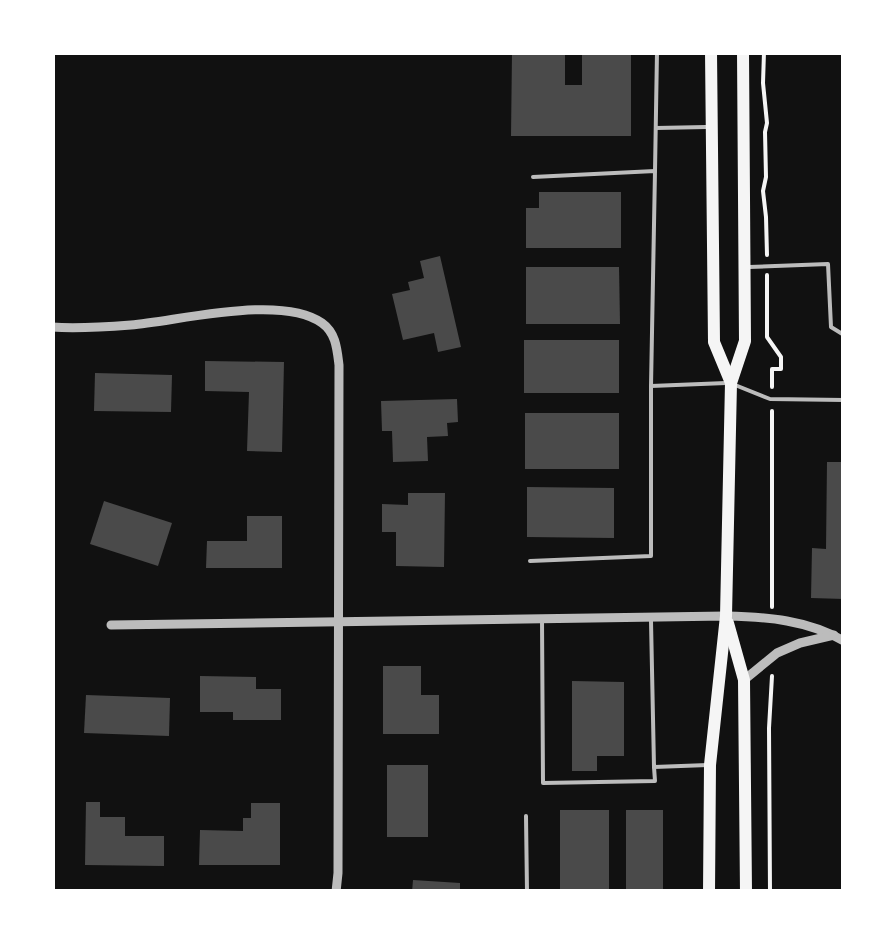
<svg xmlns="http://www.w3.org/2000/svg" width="896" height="944" viewBox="0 0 896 944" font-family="Signika,sans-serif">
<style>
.building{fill:#4a4a4a}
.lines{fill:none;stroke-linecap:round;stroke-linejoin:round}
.path{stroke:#f5f5f5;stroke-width:4}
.service{stroke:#bcbcbc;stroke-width:4}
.minor{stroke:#bcbcbc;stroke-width:9}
.secondary{stroke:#f5f5f5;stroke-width:12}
</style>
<rect width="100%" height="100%" fill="#111"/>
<g class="building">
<path d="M512,52H565V85H582V52H631V136H511Z"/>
<path d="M539,192H621V248H526V208H539Z"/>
<path d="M440,256L461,347L438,352L434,333L403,340L392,294L410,290L408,282L424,278L420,261Z"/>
<path d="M526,267H619L620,324H526Z"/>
<rect x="524" y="340" width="95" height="53"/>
<path d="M205,361L284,362L282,452L247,451L249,392L205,391Z"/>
<path d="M95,373L172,375L171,412L94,411Z"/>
<path d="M457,399L458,422L447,423L448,436L427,437L428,461L393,462L392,431H382L381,401Z"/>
<rect x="525" y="413" width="94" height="56"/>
<path d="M827,462H844V599L811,598L812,548L826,549Z"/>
<path d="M527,487L614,488V538L527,537Z"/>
<path d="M408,493H445L444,567L396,566V532H382V504L408,505Z"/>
<path d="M104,501L172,523L158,566L90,544Z"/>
<path d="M247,516H282V568H206L207,541H247Z"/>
<path d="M383,666H421V695H439V734H383Z"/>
<path d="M200,676L256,677V689H281V720H233V712H200Z"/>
<path d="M572,681L624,682V756H597V771H572Z"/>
<path d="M86,695L170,698L169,736L84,733Z"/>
<rect x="387" y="765" width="41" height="72"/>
<path d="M86,802H100V817H125V836H164V866L85,865Z"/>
<path d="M251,803H280V865H199L200,830L243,831V818H251Z"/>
<rect x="560" y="810" width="49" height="82"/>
<rect x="626" y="810" width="37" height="82"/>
<path d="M413,880L460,883V892H412Z"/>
</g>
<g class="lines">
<g class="path">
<path d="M764,52L763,83L767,123L765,132L766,177L763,191L766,217L767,255"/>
<path d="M767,275V337L781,357V369H772V387"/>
<path d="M772,607V411"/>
<path d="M770,892L769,728L772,676"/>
</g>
<g class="service">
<path d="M656,128L706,127"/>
<path d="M655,171L657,52"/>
<path d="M749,267L828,264L831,327L844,335"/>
<path d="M735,385L770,399L844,400"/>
<path d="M651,386L726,383"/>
<path d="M530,561L651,556V386L655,171L533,177"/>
<path d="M542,619L543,783L655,781L654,767"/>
<path d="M651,621L654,767L708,765"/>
<path d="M526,816L527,892"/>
</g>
<g class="minor">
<path d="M52,327C78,329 105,327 131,325C179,321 281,294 322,323C336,333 337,349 339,365L338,873L336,892"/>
<path d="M111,625L726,616C768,617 807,620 844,641"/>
<path d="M744,680L777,653L800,643L834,635"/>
</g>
<g class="secondary">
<path d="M711,52L714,342L731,383"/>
<path d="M728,623L744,680L746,892"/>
<path d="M709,892L710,765L726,616L731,383L745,341L743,52"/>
</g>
</g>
<rect width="896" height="944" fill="none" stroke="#ffffff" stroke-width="110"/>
</svg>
